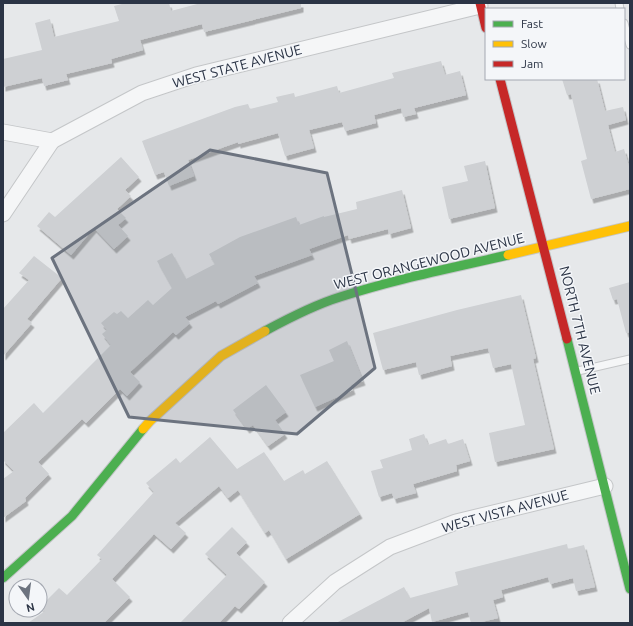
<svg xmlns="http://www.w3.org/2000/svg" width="633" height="626" viewBox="0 0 633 626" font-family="Ubuntu,sans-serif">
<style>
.building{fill:#ced0d3;filter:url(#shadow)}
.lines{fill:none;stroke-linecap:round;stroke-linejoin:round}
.lane-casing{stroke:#c4c6c8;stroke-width:9}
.street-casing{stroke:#c4c6c8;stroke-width:17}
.fast-casing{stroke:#c4c6c8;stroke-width:11}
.slow-casing{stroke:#c4c6c8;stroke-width:11}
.jam-casing{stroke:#c4c6c8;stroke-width:11}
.lane{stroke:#f5f6f7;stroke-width:7}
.street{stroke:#f5f6f7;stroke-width:15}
.fast{stroke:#4caf50;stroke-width:9}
.slow{stroke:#ffc107;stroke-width:9}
.jam{stroke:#c62828;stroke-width:9}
.marked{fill:#6c737f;fill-opacity:0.2;stroke:#6c737f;stroke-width:3;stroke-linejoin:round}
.labels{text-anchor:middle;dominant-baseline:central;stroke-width:3;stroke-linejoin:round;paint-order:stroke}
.street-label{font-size:14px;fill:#2b3445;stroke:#f4f6f9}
</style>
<defs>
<filter id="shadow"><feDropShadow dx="2.5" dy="4.5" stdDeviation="0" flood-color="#0004"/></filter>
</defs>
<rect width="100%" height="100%" fill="#e6e8ea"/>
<g class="building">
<path d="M126,3H169L171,11L201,3H301V8L204,32L202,24L140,40L143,50L111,59L112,63L66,74L68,80L44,86L42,78L3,87V59L42,50L35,23L50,19L54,37L119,21L114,6Z"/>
<path d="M441,61L445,75L460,71L466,95L414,108L416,114L403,117L401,108L374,115L376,123L345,131L342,122L309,130L314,148L285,156L278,133L238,144V142L188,160L194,176L169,186L164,172L155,175L142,141L235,107L248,104L250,109L278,102L276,97L294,93L295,97L337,86L339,93L394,78L392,73Z"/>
<path d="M562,79H597L605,111L623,107L626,120L608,125L615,152L624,149L630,170V189L591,199L581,161L587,159L571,94L567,95Z"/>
<path d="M121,157L139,177L125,190L131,196L117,209L126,218L118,225L128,236L114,249L94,228L71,255L37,226L49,212L55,217Z"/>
<path d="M485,161L495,208L449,219L442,187L468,181L464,166Z"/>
<path d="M402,190L411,228L389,234L388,229L349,239L348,235L309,249L312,255L254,276L258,283L218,304L216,301L185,317L190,323L176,335L173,332L130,372L140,382L127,396L120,389L86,423L82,419L38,462L49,474L25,498L26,501L3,518V479L14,471L3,460V433L34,403L43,413L111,345L102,334L107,330L101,323L114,312L117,314L121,311L128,318L148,300L153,305L172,288L157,261L172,253L186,279L215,264L209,254L240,237L296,217L299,225L324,216V217L357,209L356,202Z"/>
<path d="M34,256L62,278L27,319L32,323L3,356V309L29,280L19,273Z"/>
<path d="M630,282V332L626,333L617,299L613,300L609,288Z"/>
<path d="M521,295L536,358L533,359L554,449L495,462L489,433L525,425L511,364L493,368L488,348L450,356L452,366L419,375L416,362L383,370L373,333L457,310Z"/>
<path d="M347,341L363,381L351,385L353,390L315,407L300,375L334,361L329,350Z"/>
<path d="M266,385L286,412L275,420L285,434L268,446L253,425L247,429L233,410Z"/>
<path d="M424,434L428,445L446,439L448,444L463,439L470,461L456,465L457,471L413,484L416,493L394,499L392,493L379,497L371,471L383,468L380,460L412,450L409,439Z"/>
<path d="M210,437L237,469L264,452L284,481L303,470L305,474L327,461L360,514L286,559L269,530L265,533L238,490L228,498L219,486L175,523L186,533L171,549L154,534L112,579L130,597L104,623H28L45,611L40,607L59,588L67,595L102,559L97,555L154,492L146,483L176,458L180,463Z"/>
<path d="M232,527L247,542L236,553L265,582L239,609L235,606L219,623H180L227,575L205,554Z"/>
<path d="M567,544L568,549L584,545L595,587L576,591L573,578L550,584L548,577L501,590L503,597L493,600L498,618L477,623H471L468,612L432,622L429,608L401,623H336L404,587L410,598L458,585L455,572Z"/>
</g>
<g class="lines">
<g class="lane-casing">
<g id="lane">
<path d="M619,3L620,9"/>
<path d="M624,23L630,45"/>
<path d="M578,371L630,359"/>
</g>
</g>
<g class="street-casing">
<g id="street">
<path d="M3,132L52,141L142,93L196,75L480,6"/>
<path d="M3,214L52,141"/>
<path d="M290,623L335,582L390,547L456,522L605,486"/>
</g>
</g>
<g class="fast-casing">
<g id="fast">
<path d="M265,331C289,318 314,305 340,297C395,279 452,268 508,255"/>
<path d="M567,339L630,589"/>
<path d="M3,578L72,516L143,429"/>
</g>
</g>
<g class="slow-casing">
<g id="slow">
<path d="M508,255L630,226"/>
<path d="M143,429L150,421L221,356L265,331"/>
</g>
</g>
<g class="jam-casing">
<g id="jam">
<path d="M480,3L486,28"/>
<path d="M500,79L567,339"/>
</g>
</g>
<use href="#lane" class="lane"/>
<use href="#street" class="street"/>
<use href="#fast" class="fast"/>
<use href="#slow" class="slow"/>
<use href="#jam" class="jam"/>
</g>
<path class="marked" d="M210,150L327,173L375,368L297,434L129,417L52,258Z"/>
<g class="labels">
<g class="street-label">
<text transform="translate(237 66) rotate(-15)">WEST STATE AVENUE</text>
<text transform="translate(429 261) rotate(-14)">WEST ORANGEWOOD AVENUE</text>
<text transform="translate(580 330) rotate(76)">NORTH 7TH AVENUE</text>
<text transform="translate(505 511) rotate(-15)">WEST VISTA AVENUE</text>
</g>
</g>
<rect width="633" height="626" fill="none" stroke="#2b3445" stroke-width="8"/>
<rect x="485" y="8" width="140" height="72" fill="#f4f6f9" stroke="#a4a8b1"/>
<rect x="493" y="21" width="20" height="6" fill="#4caf50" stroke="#a4a8b1"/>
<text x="521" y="28" font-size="12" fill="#2b3445">Fast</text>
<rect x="493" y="41" width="20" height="6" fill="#ffc107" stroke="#a4a8b1"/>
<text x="521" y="48" font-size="12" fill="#2b3445">Slow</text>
<rect x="493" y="61" width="20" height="6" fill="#c62828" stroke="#a4a8b1"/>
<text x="521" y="68" font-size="12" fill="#2b3445">Jam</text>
<g transform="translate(28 598) rotate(166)"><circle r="19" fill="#f4f6f9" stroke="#a4a8b1"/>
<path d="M0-3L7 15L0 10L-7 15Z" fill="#6c737f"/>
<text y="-6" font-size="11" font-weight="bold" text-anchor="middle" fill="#2b3445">N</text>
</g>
</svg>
